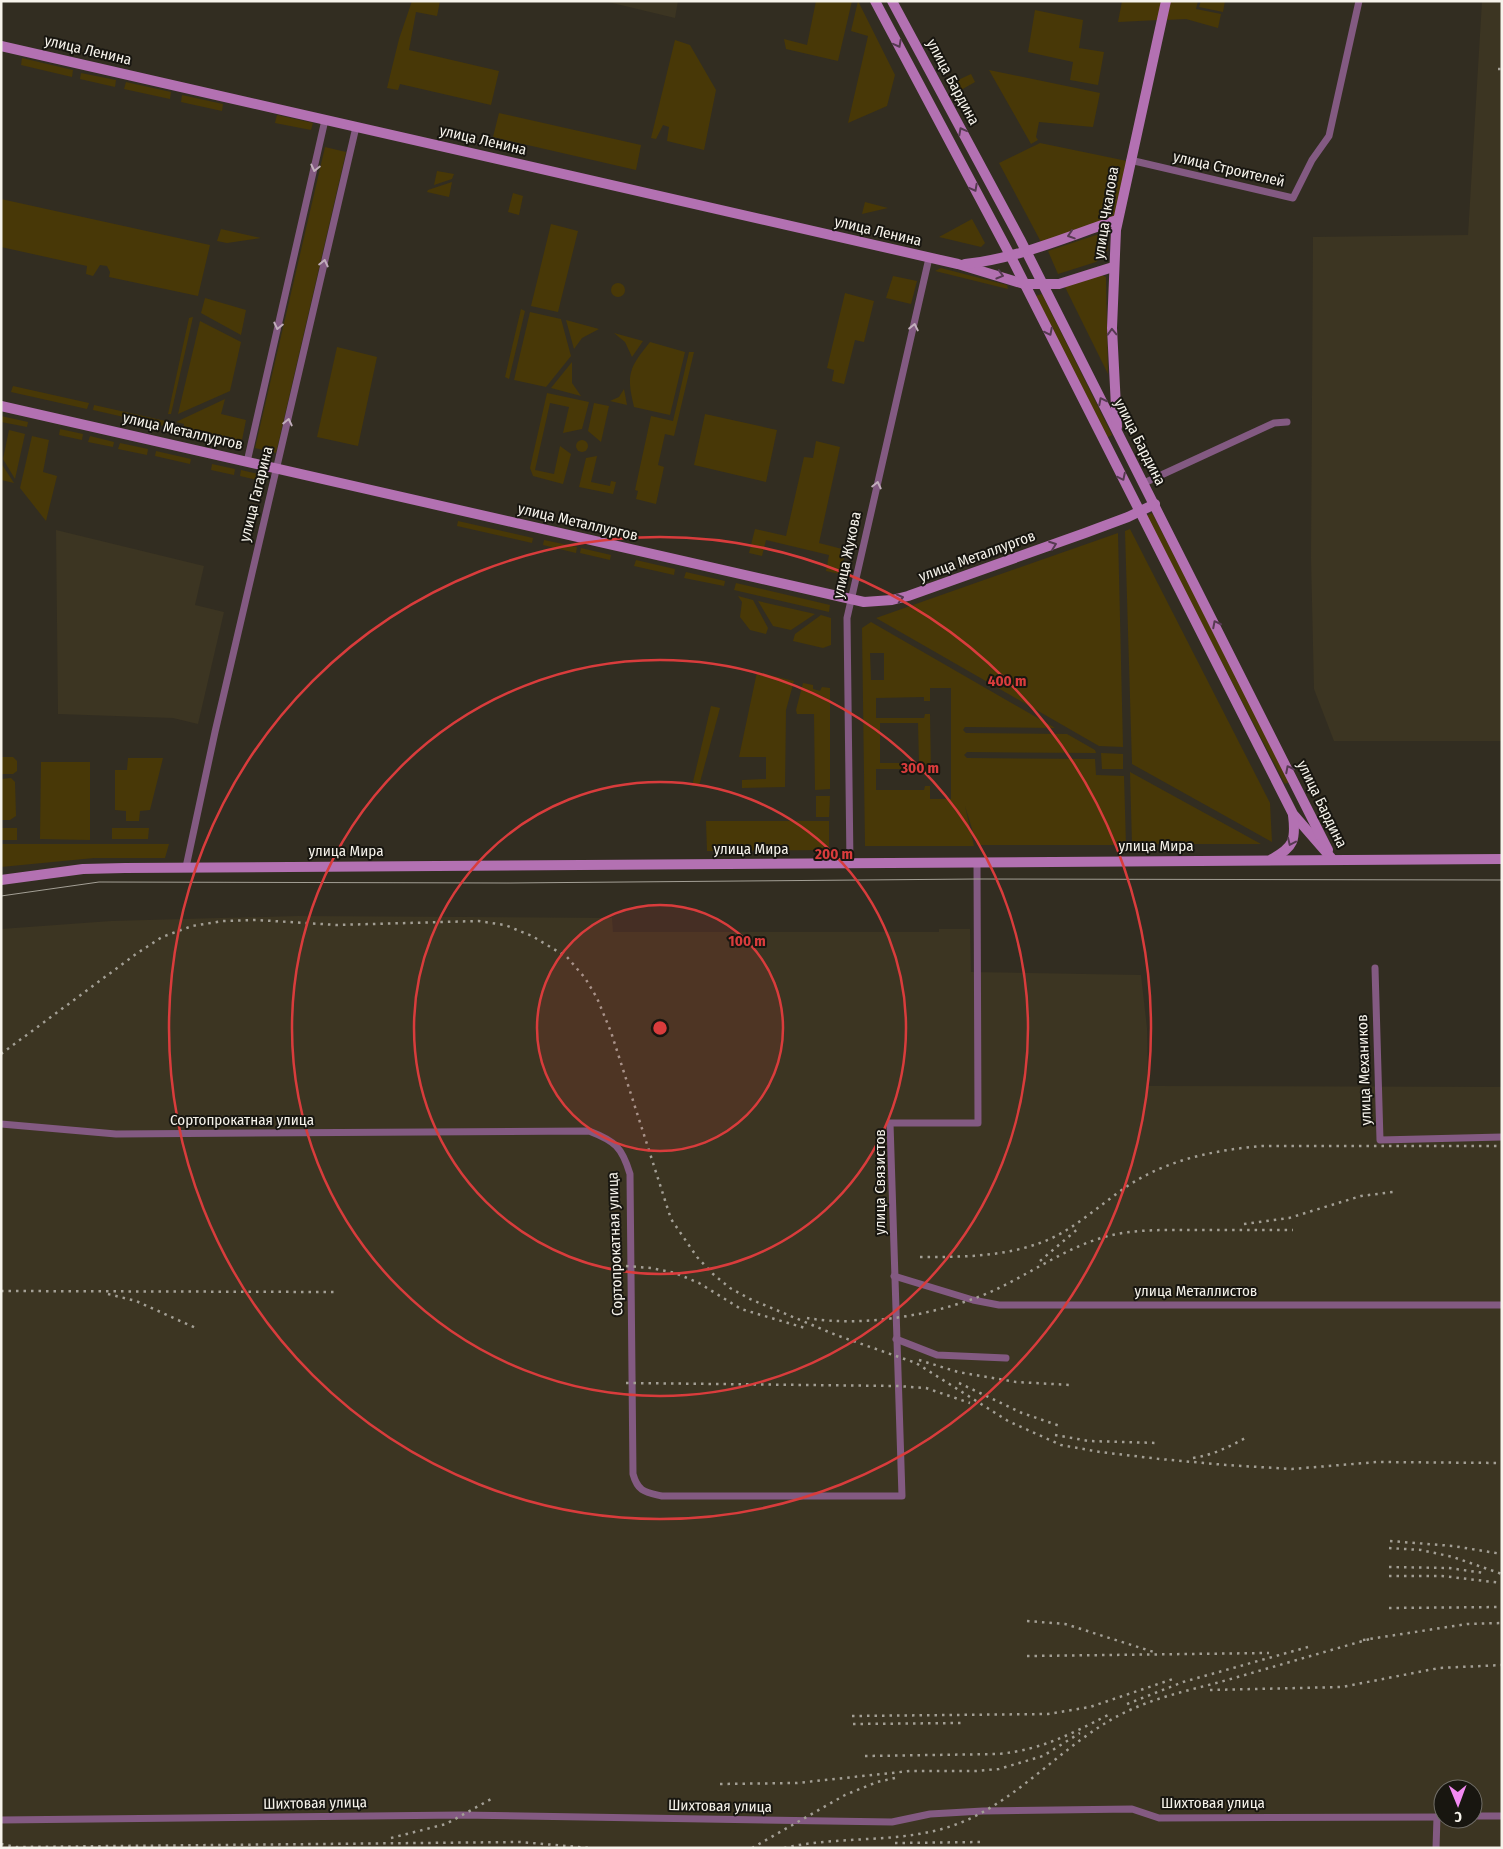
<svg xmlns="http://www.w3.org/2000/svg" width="1503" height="1849" viewBox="0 0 1503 1849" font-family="'Fira Sans Condensed',sans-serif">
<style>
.built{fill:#3c3522;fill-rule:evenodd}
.green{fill:#483807;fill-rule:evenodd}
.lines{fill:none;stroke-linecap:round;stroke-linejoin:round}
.street{stroke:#835a82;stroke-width:7}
.secondary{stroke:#b371b2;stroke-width:10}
.tram{stroke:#a39f95;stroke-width:1}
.rail{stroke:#a39f95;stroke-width:2.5;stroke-dasharray:2.5 5;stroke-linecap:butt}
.oneway{stroke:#563a51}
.oneway2{stroke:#c2aebc}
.ring{fill:none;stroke:#d93c3c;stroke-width:2.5}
.labels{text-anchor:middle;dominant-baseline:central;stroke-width:4;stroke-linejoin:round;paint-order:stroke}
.street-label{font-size:15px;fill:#f6f3eb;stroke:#181610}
.centre{fill:#d93c3c;stroke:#181610;stroke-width:2.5}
.ring-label{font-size:15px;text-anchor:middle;font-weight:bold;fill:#d93c3c;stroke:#181610;stroke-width:4;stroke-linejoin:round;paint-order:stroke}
</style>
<rect width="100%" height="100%" fill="#322d21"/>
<g class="built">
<path d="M604,1H678L675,18Z"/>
<path d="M1482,1H1502V741H1334L1314,689L1311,558L1313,237L1468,235Z"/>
<path d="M56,530L204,566L195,605L224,612L198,724L173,718L58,714Z"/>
<path d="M298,916L612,918L613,932H939V929H970L971,972L1141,975L1147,1028L1148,1086L1502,1087V1848H1V929L111,921ZM1443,1789H1473V1819H1443Z"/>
</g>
<g class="green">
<path d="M412,1H440L437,16L416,12L409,50L499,71L491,105L400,84L398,90L387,88L399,39Z"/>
<path d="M816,1H852L838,61L786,49L784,39L807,45Z"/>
<path d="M858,1L895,75L887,106L848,123L868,36L851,31Z"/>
<path d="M1122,1H1163L1159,20L1118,22Z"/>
<path d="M1169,1H1198L1196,9L1221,14L1218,28L1186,19L1165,20Z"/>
<path d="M1201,1H1225L1223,12L1199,7Z"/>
<path d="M1035,10L1083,20L1079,48L1104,52L1098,85L1070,80L1073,62L1028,52Z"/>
<path d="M675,40L690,45L716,90L704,150L667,141L669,127L663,125L656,139L651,138Z"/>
<path d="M22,58L73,70L72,77L21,65Z"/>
<path d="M989,70L1100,93L1093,127L1039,122L1036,137L1038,140L1031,144Z"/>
<path d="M81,73L116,80L115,87L80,79Z"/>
<path d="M971,74L975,82L961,90L956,81Z"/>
<path d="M126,82L171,92L170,99L124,89Z"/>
<path d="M182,95L223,104L222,111L181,102Z"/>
<path d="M499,113L641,145L636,170L493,137Z"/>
<path d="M277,115L313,123L311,130L275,123Z"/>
<path d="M1040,143L1127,161L1115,218L1041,242L999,163Z"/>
<path d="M325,147L346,152L276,453L255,448Z"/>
<path d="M437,171L454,174L452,179L434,185Z"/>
<path d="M452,182L449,197L427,192L428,190Z"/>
<path d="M513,193L523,196L519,215L508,212Z"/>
<path d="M1,199L210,245L198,296L109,277L110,272L107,266L100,265L93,276L86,274L87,266L1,247Z"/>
<path d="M865,202L888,208L862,214Z"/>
<path d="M972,219L985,243L981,247L939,237Z"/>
<path d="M551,224L578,231L558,312L531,306Z"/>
<path d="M221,229L261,238L227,243L217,241Z"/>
<path d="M1108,231V250L1096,262L1058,274L1048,251Z"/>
<path d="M941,268L1007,285L1008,289L935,271Z"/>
<path d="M1097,273L1106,277L1108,374L1064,285Z"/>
<path d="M893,276L917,281L911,304L886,298Z"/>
<circle cx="618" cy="290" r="7"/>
<path d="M845,293L874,301L864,342L855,340L844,384L832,381L834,370L827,368Z"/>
<path d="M1042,294L1112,435L1106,438L1035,296Z"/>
<path d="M205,298L246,310L241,335L201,313Z"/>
<path d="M521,309L525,311L509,379L505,377Z"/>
<path d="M530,312L561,319L571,356L546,387L514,380Z"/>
<path d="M193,317L171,414H168L189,318Z"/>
<path d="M566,320L599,329L582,338L574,349Z"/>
<path d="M200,321L241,342L230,391L178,414Z"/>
<path d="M614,333L643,341L632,357L625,342Z"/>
<path d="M650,342L685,352L670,415L634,407C626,374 629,368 650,342Z"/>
<path d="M337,347L377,357L358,446L317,437Z"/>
<path d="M689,352H694L674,436L665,434L658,465L664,467L656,504L636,499L638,491L635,490L651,416L673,421Z"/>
<path d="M572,362V383L581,396L551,388Z"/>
<path d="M13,386L89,403L87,409L11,392Z"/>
<path d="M624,389L627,405L610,401L619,397Z"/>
<path d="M547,393L589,402L582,429L563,433L569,407L550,403L535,470L554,474L560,446L571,454L563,484L533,476L530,468Z"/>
<path d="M225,399L221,414L246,420L241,445L183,431L184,424L176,422Z"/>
<path d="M594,403L609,406L601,442L588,431Z"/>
<path d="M94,405L170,422L168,427L93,410Z"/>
<path d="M705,414L777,430L766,482L694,465Z"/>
<path d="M1,416L28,422L27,427L1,422Z"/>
<path d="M60,429L83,434L82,440L59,435Z"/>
<path d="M9,430L25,434L15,479L3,459Z"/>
<path d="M32,436L49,440L43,472L57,476L46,521L20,488Z"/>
<path d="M90,436L114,442L113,447L88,442Z"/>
<circle cx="582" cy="446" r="6"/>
<path d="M816,441L840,447L819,543L846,550L840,574L826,571L829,555L766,540L762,556L749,553L755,529L786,536L804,457L813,458Z"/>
<path d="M120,443L148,449L147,455L118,449Z"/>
<path d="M156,451L191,459L190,464L155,456Z"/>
<path d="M597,456L591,482L610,486L611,481L616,482L613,494L579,487L586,458Z"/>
<path d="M1,463L14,483L1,480Z"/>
<path d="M212,464L235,469L234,475L211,470Z"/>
<path d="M241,470L262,475L261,481L240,476Z"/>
<path d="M1152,513L1291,781L1285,784L1146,516Z"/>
<path d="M458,521L533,538L532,543L457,526Z"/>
<path d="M1130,529L1270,803L1272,842L1132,764L1125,531Z"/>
<path d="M1118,533L1123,747L1099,746L876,618Z"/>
<path d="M544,540L577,547L576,553L543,545Z"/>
<path d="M581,548L611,555L610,560L580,553Z"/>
<path d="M636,560L675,569L674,575L634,566Z"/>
<path d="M686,572L725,581L724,586L684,578Z"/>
<path d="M736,583L830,605L829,612L734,590Z"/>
<path d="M738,596L753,600L768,628L766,634L750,630L740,617L742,602Z"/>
<path d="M758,601L815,614L791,630L773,626Z"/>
<path d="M821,615L831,618V645L823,648L793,641L795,634Z"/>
<path d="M871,622L1055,728L965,727L963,730L966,733L1067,734L1095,750L1096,753L967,752L964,755L967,758L1095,759L1096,775L1124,776L1126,845H977L965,806L974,846H865L862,628ZM884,653V680H871L870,653ZM930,688H951V799H930V786H925L924,790H876V769H924V772H931L930,714H925L924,718H876V698L924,697V701H930ZM880,723H918L919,763H880Z"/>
<path d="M757,672L794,681L786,710L785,787L742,788V780L766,779V757H739Z"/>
<path d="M803,683L813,685V689L820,691L822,687L830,688V789L815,790L814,714H797L796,710Z"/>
<path d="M711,706L720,708L699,786H692Z"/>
<path d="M1101,753L1123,754V769H1102Z"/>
<path d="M1,757H13L17,761V771L13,774H1Z"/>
<path d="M128,758H163L150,810L140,811L139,821H126V811L115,810V770H127Z"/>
<path d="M41,762H90V840L40,839Z"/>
<path d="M1130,772L1261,844H1132Z"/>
<path d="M11,778L15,782L16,816L10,820H1V779Z"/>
<path d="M816,796H830L829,817H816Z"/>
<path d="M706,821H829V850L707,851Z"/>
<rect x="1" y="828" width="16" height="12"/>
<path d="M112,828H149L148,839H112Z"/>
<path d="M1,844H169L165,858H94L1,867Z"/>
</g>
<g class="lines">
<g class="street">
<path d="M1130,160L1293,198L1312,160L1329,136L1359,1"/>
<path d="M247,462L325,120"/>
<path d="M1144,483L1274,423L1287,422"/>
<path d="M850,864L847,618L929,258"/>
<path d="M186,867L215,732L356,127"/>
<path d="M1375,968L1380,1140L1502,1137"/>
<path d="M1,1124L116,1134L589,1131C615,1141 622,1147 630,1174L633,1474C638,1492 645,1492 662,1496H902L890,1123H978L977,862"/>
<path d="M894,1276L973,1300L999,1305H1502"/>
<path d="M896,1339L937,1355L1006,1358"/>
<path d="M1473,1816H1502"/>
<path d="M1,1820L461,1815L892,1822L930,1814L983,1811L1132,1809L1159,1818L1443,1817"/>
<path d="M1436,1848L1437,1817"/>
</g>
<g class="secondary">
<path d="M875,1L1010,255L1293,814L1333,860"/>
<path d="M892,1L1020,239L1328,850"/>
<path d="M1,46L958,264L1024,284H1059L1113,267"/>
<path d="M965,264C1017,259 1068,236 1117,220"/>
<path d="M1,406L864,602L892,600L908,596L1085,533L1128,517L1155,504"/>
<path d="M1117,427L1112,328L1116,230L1166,1"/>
<path d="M1272,859C1294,847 1296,840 1293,815"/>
<path d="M1,880L83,869L125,868L1502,859"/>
</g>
<path class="tram" d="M1,896L99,882L509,883L977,879L1502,880"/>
<g class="rail">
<path d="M1498,69H1502"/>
<path d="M1,1054L136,954L162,937L192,926L223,921L257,920L337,925L478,921L505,925L532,936L567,957L585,978L597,998L611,1032L671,1219L697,1257L713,1274L730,1288L750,1299L836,1335L916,1363L1008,1421L1061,1445L1100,1452L1160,1459L1226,1465L1292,1469L1377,1462L1502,1463"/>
<path d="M1244,1224L1289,1218L1361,1196L1393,1192"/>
<path d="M920,1257C965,1257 1008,1257 1050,1239C1078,1226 1101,1204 1126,1187C1166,1160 1214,1150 1262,1146H1502"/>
<path d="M1040,1261L1080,1227"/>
<path d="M626,1266L651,1268L675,1273L699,1283L741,1309L805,1328"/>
<path d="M1,1291L334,1292"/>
<path d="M108,1294L136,1301L198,1329"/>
<path d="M807,1318C865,1328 945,1314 999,1288C1032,1272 1065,1249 1101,1238C1130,1229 1161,1230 1191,1230C1225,1230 1259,1230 1293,1230"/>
<path d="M919,1360L958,1372L1016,1382L1071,1385"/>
<path d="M626,1383L897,1386L926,1388L970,1403"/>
<path d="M959,1383L1022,1413L1060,1426"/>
<path d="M1055,1435L1089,1441L1158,1443"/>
<path d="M1193,1458C1213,1455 1229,1447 1247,1437"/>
<path d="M1390,1541L1453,1546L1502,1554"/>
<path d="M1389,1548L1421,1550L1453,1557L1502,1574"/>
<path d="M1389,1567L1449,1568L1484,1573"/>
<path d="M1389,1576H1442L1502,1583"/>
<path d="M1389,1608L1502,1607"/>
<path d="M1027,1621L1065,1624L1154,1652"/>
<path d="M1363,1640L1467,1624L1502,1623"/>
<path d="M1027,1656L1269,1653"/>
<path d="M1210,1690L1342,1687L1439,1668L1502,1665"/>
<path d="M1127,1704L1183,1682L1308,1647"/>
<path d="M852,1716L1048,1714L1090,1707L1173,1679"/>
<path d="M853,1724L964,1723"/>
<path d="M865,1756L999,1754C1043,1749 1069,1735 1108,1715"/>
<path d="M720,1784L797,1783L910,1771H976L999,1769L1043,1756L1080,1733"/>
<path d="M391,1838L446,1824L493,1798"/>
<path d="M895,1843L982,1842"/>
<path d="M1,1844L16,1847L520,1842L590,1848"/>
<path d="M752,1848L845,1795L877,1782L895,1778"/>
<path d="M784,1848C844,1834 909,1846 967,1820C1027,1793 1070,1737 1130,1710C1158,1697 1190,1690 1220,1682C1270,1668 1320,1653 1370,1639"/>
</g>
</g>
<defs><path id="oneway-chevron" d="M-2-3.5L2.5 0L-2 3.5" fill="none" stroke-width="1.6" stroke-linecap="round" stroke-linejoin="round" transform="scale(1.25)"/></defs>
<g class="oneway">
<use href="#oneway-chevron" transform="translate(898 44) rotate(62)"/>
<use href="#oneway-chevron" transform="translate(962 131) rotate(-118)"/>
<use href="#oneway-chevron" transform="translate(974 188) rotate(62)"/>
<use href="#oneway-chevron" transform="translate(1071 235) rotate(162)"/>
<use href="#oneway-chevron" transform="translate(1000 275) rotate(16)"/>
<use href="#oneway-chevron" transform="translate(1049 332) rotate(63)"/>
<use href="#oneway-chevron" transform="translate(1112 332) rotate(-92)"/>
<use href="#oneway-chevron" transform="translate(1102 401) rotate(-117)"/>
<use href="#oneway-chevron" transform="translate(1122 477) rotate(64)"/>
<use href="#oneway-chevron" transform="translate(1053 545) rotate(-20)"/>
<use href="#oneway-chevron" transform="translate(900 598) rotate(-14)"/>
<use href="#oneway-chevron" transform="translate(1216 624) rotate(-117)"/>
<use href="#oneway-chevron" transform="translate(1289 769) rotate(-117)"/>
<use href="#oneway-chevron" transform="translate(1291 842) rotate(115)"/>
</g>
<g class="oneway2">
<use href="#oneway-chevron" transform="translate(315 168) rotate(103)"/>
<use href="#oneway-chevron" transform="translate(324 263) rotate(-77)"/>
<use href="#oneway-chevron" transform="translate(278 326) rotate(103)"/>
<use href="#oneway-chevron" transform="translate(914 327) rotate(-78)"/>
<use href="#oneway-chevron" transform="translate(288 422) rotate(-77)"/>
<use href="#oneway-chevron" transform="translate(877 485) rotate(-77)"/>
</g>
<circle cx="660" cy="1028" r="123" fill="#d93c3c" fill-opacity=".12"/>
<g class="ring">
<circle cx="660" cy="1028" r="123"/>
<circle cx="660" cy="1028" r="246"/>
<circle cx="660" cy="1028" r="368"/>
<circle cx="660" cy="1028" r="491"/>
</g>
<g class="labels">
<g class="street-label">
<text transform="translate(88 50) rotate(13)">улица Ленина</text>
<text transform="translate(953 82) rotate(62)">улица Бардина</text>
<text transform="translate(483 140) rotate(13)">улица Ленина</text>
<text transform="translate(1229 169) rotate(13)">улица Строителей</text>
<text transform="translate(1106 213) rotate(-81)">улица Чкалова</text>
<text transform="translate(878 231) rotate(13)">улица Ленина</text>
<text transform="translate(183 431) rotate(13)">улица Металлургов</text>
<text transform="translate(1140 442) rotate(63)">улица Бардина</text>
<text transform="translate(256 494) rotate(-76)">улица Гагарина</text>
<text transform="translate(578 522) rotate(13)">улица Металлургов</text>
<text transform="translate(847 555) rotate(-78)">улица Жукова</text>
<text transform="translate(977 556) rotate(-20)">улица Металлургов</text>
<text transform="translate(1322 804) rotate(64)">улица Бардина</text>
<text x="1156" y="846">улица Мира</text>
<text x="751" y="849">улица Мира</text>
<text x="346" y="851">улица Мира</text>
<text transform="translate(1364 1070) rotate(-92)">улица Механиков</text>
<text x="242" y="1120">Сортопрокатная улица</text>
<text transform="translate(880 1182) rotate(-90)">улица Связистов</text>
<text transform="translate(615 1244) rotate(-92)">Сортопрокатная улица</text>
<text x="1196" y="1291">улица Металлистов</text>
<text transform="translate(315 1803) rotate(-1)">Шихтовая улица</text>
<text x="1213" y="1803">Шихтовая улица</text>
<text transform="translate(720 1806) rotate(1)">Шихтовая улица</text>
</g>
</g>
<circle cx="660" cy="1028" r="8" class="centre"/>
<g class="ring-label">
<text x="1007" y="686">400 m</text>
<text x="920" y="773">300 m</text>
<text x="834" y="859">200 m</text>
<text x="747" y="946">100 m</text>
</g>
<rect width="1503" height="1849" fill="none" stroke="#f6f3eb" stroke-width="5"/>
<g transform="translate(1458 1804) rotate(179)"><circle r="24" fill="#181610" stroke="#716e68"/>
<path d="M0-4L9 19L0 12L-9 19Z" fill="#f38af2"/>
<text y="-8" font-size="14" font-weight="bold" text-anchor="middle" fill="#f6f3eb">С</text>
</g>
</svg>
